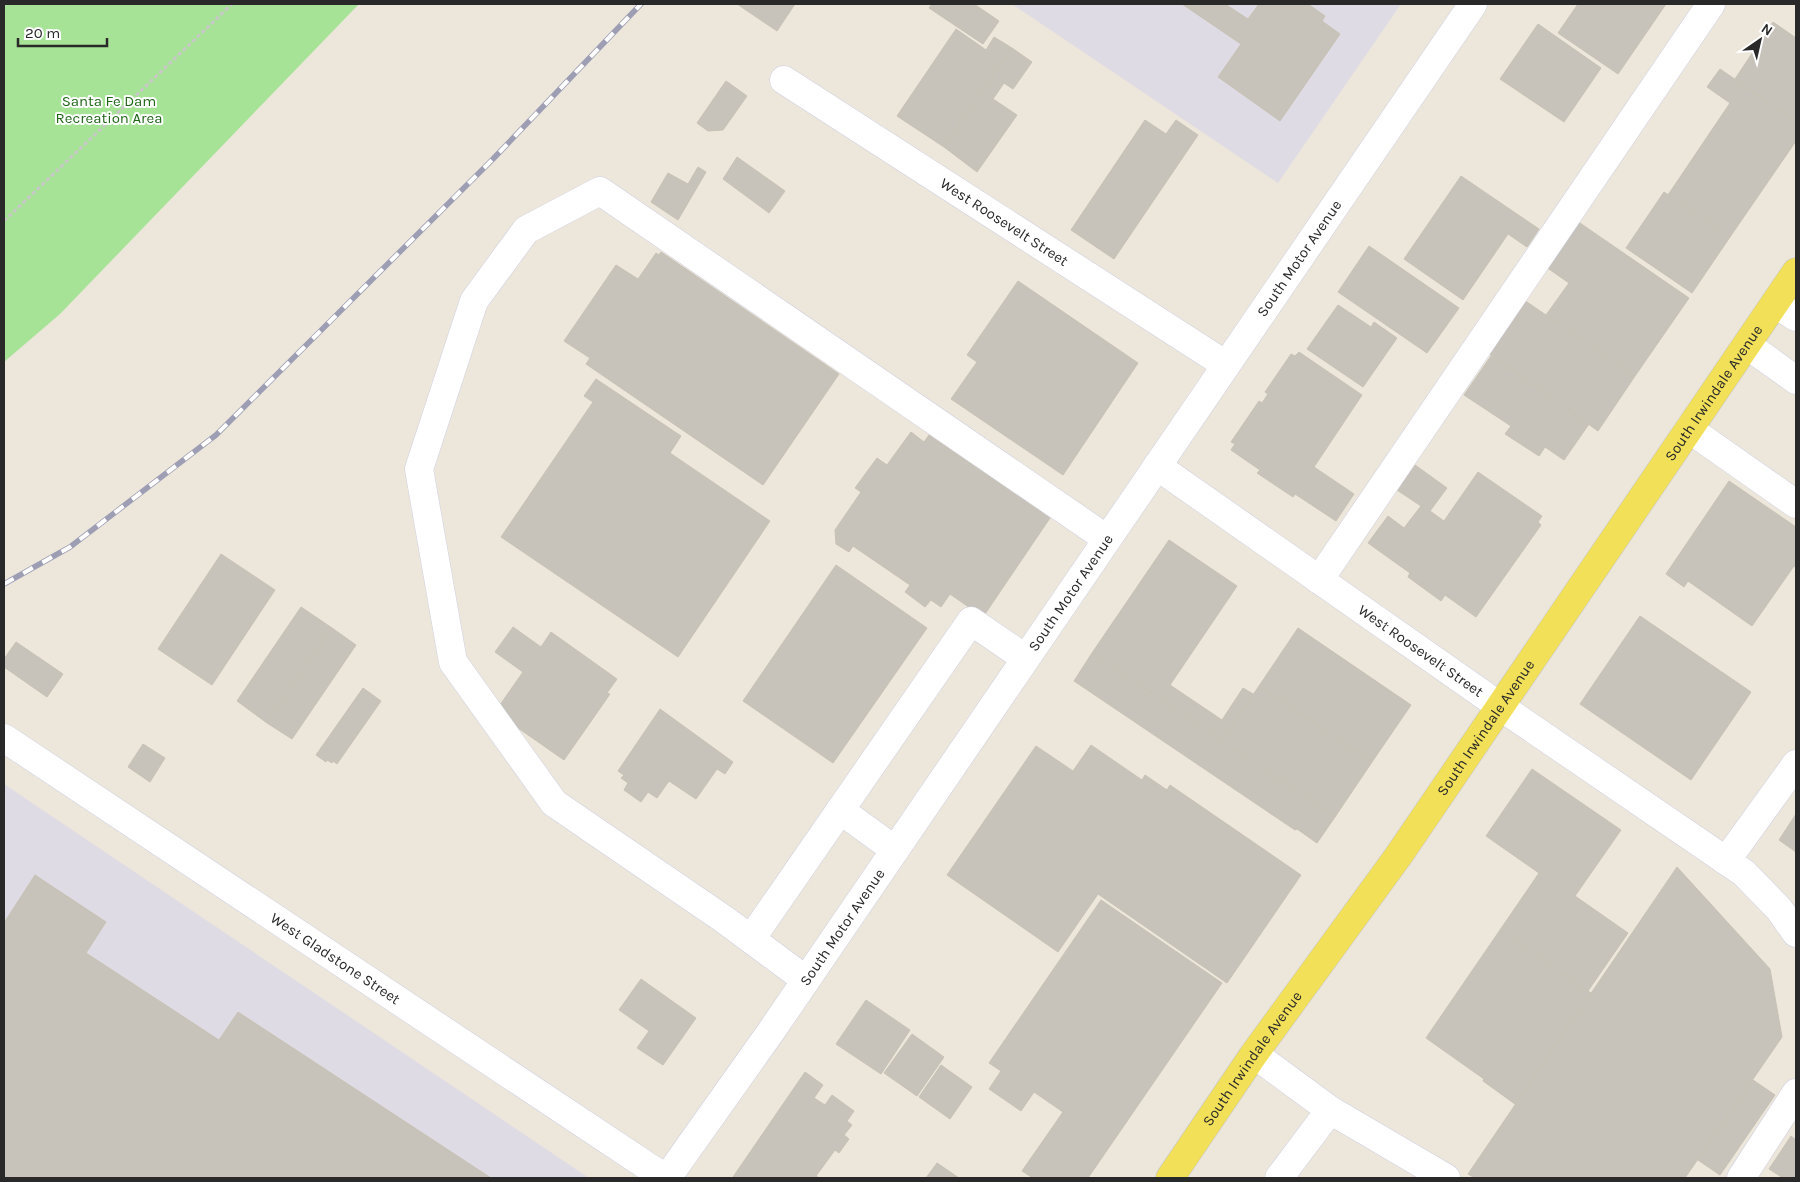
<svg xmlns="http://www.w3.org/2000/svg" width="1800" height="1182" viewBox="0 0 1800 1182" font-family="Karla,sans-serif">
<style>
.industrial{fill:#dfdbe4}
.green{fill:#a7e396}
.building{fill:#c7c3ba;stroke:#c7c2b4}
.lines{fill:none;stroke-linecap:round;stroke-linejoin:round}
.minor-casing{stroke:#d0d1e2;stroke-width:29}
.major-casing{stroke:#c7c7c7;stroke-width:29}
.path{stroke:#c7c7c7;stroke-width:3;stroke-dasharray:4 2.5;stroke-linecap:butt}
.minor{stroke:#fff;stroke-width:28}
.major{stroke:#f2e059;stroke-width:28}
.rail-casing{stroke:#9d9eb4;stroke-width:5.5}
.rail{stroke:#fff;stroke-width:4;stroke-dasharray:11;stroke-linecap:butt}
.labels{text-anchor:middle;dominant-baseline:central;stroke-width:4;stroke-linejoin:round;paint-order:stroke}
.park-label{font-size:15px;fill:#206719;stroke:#fff}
.street-label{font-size:15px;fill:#292929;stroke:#fff}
</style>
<rect width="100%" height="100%" fill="#ece6db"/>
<g class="industrial">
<path d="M1012,4H1401L1278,183Z"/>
<path d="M4,784L589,1178H4Z"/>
</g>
<path class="green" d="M4,4H359L60,314L4,362Z"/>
<g class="building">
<path d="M737,4H795L777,31Z"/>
<path d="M932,4H974L999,21L983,44L929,8Z"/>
<path d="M1182,4H1225L1248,19L1259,4H1308L1325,16L1322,21L1340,34L1280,121L1218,77L1241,44Z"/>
<path d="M1578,4H1666L1618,74L1558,33Z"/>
<path d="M1773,22L1796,38V121L1735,79Z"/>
<path d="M1538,24L1601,68L1564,122L1500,79Z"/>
<path d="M956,29L986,50L994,37L1012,48L944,147L897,116Z"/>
<path d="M1012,48L1032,62L1013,89L1004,83L993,99L1017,115L977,172L944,147Z"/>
<path d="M1720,69L1796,121V141L1730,237L1668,195L1730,103L1707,87Z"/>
<path d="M726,81L747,96L723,130L708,131L697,123Z"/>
<path d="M1145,120L1166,134L1176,120L1198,135L1114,259L1071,230Z"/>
<path d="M737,157L785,191L769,213L723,179Z"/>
<path d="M698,167L706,172L678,220L651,202L668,173L688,184Z"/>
<path d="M1461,176L1539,229L1527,247L1508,234L1463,300L1404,259Z"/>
<path d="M1664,192L1730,237L1692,293L1626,248Z"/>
<path d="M1577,221L1689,298L1635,376L1546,315L1569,283L1546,267Z"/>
<path d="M1369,246L1459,308L1427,353L1338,292Z"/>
<path d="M661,252L839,374L763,485L586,364L590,358L564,341L616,265L638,279L656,253L659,255Z"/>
<path d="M1018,281L1138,363L1063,475L951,399L977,362L967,355Z"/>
<path d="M1524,300L1635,376L1598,431L1488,353Z"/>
<path d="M1338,305L1371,327L1374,322L1397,338L1363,387L1307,349Z"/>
<path d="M1299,352L1362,395L1314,467L1354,494L1336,521L1295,494L1293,497L1257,473L1260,470L1231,450L1235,444L1231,442L1259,401L1262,403L1268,394L1265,392L1291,354L1295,356Z"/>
<path d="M1491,356L1589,424L1564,460L1545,447L1539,456L1505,434L1511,426L1464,395Z"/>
<path d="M596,379L681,436L670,453L770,521L678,657L501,537L593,402L584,396Z"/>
<path d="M911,432L924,442L929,435L1050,518L983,617L950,594L941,607L931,600L925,607L905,592L910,585L853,546L849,552L836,544L835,530L861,492L855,488L877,458L887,465Z"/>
<path d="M1415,465L1447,488L1430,511L1444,521L1478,472L1542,516L1538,522L1541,525L1476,617L1445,595L1441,601L1408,577L1410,573L1368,543L1388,516L1404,528L1421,506L1397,490Z"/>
<path d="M1729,481L1796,527V567L1794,566L1752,626L1688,581L1684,587L1666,574Z"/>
<path d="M1169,540L1237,586L1170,685L1222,720L1243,688L1253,694L1222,741L1092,653Z"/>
<path d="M221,554L275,590L212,685L158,649Z"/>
<path d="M836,565L927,628L833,763L743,701Z"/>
<path d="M301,607L332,628L267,723L237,701Z"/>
<path d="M1640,616L1751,692L1691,780L1580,704Z"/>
<path d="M513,627L541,647L551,632L617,679L607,693L610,694L564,760L495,712L523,672L495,652Z"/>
<path d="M332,628L356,645L292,739L267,723Z"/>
<path d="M1298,628L1411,705L1372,762L1259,686Z"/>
<path d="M16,642L63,674L47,697L4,667V659Z"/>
<path d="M1092,653L1335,817L1317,843L1297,829L1295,830L1074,681Z"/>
<path d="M1259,686L1372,762L1335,817L1222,741Z"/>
<path d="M363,688L381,701L337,764L333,761L332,763L327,760L326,762L316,755Z"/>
<path d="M660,709L733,762L725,774L717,769L696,799L669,781L657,798L648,792L641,802L624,790L628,783L621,778L624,775L618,771Z"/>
<path d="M143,744L165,758L150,782L128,767Z"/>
<path d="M1091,745L1142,780L1145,775L1167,790L1170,785L1301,875L1227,983L1098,894L1058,952L947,875L1036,746L1073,771Z"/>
<path d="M1532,769L1621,830L1575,896L1628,933L1588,991L1500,930L1539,873L1486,836Z"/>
<path d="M1796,814V852L1779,840Z"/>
<path d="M1677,867L1770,969L1782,1037L1685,1178H1475L1468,1174Z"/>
<path d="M35,875L106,922L86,953L219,1040L238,1012L491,1178H4V923Z"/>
<path d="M1101,900L1222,983L1088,1178H1033L1022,1171L1063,1112L1034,1092L1021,1111L989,1089L1001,1071L989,1063Z"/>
<path d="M1500,930L1591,993L1515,1104L1483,1081L1484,1079L1426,1038Z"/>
<path d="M641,979L696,1018L663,1065L637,1048L649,1031L619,1010Z"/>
<path d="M866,1000L910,1030L881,1074L836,1044Z"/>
<path d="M912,1034L944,1057L917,1096L884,1073Z"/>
<path d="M941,1065L972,1087L950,1119L919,1097Z"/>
<path d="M805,1072L823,1085L814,1098L825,1105L832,1095L854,1111L847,1121L852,1125L844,1135L849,1139L839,1153L835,1150L816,1176L819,1178H735L733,1177Z"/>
<path d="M1753,1080L1775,1095L1720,1175L1698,1160Z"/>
<path d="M1791,1136L1796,1140V1178H1783L1769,1169Z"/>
<path d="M937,1163L959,1178H926Z"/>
</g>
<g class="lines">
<g class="minor-casing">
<g id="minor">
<path id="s1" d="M784,80L1226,365"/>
<path d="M1775,304L1796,317"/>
<path d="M1747,345L1796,380"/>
<path d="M1689,429L1796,504"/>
<path id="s2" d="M1157,466L1501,707L1744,873L1779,909L1796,933"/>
<path d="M1319,580L1711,4"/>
<path id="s3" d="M4,738L665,1178"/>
<path d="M840,810L895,850"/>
<path d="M1726,861L1796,764"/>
<path d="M751,939L971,621L1025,658"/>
<path d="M806,980L725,920L554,803L453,662L419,469L474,301L526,230L600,191L1107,539"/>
<path d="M1254,1054L1330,1110"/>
<path id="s4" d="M667,1178L772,1030L1473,4"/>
<path d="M1279,1178L1330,1110L1446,1178"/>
<path d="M1741,1178L1796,1093"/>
</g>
</g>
<g class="major-casing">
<g id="major">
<path id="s5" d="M1170,1178L1254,1054L1399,855L1796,272"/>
</g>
</g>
<path class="path" d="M4,221L232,4"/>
<use href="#minor" class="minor"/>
<use href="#major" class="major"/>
<g class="rail-casing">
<path id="rail" d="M4,584L70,547L216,435L493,159L641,4"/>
</g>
<use href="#rail" class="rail"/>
</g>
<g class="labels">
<g class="park-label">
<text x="109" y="101">Santa Fe Dam<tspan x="109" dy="17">Recreation Area</tspan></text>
</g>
<g class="street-label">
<text stroke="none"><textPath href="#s1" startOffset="262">West Roosevelt Street</textPath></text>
<text stroke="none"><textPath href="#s4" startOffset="1116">South Motor Avenue</textPath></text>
<text stroke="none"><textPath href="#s5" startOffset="955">South Irwindale Avenue</textPath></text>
<text stroke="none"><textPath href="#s4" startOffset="711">South Motor Avenue</textPath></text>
<text stroke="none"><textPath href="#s2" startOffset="322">West Roosevelt Street</textPath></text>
<text stroke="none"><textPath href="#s5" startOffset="550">South Irwindale Avenue</textPath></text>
<text stroke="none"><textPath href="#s4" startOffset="306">South Motor Avenue</textPath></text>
<text stroke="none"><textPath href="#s3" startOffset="398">West Gladstone Street</textPath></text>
<text stroke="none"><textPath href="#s5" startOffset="145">South Irwindale Avenue</textPath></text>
</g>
</g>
<rect width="1800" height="1182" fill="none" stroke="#292929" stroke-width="10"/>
<g transform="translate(1760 40) rotate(34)" stroke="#ffffff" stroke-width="4" paint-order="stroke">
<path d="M0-4L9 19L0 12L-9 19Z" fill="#292929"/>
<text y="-8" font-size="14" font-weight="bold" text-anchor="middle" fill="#292929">N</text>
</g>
<path d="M18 38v8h89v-8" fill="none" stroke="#292929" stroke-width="2.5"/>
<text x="25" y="38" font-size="15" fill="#292929" stroke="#ffffff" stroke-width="4" paint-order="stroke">20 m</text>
</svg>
